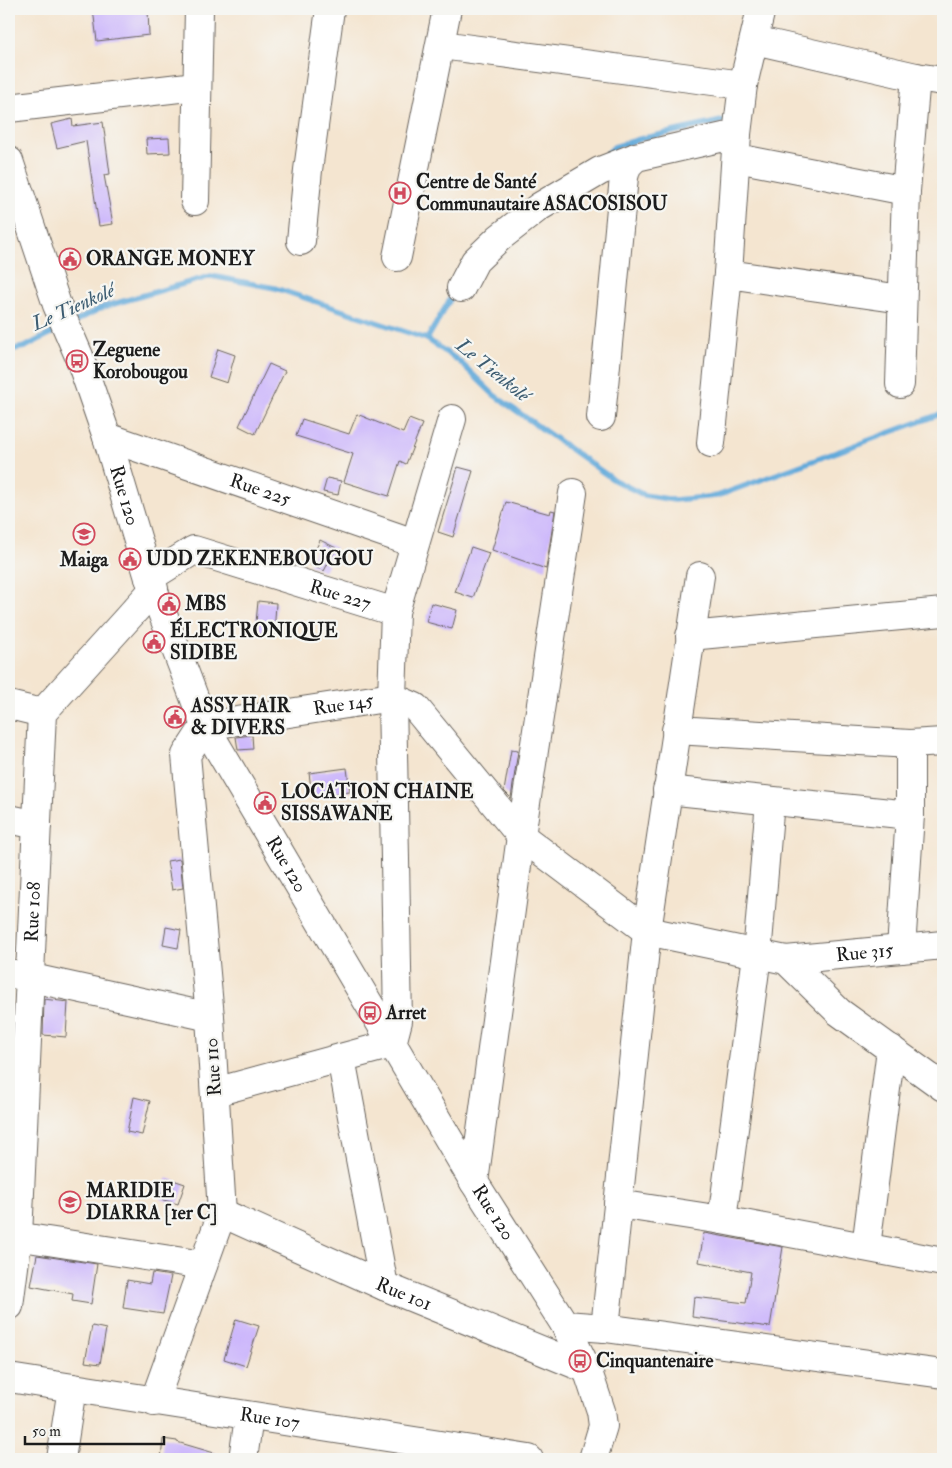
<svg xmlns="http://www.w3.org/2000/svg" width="952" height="1468" viewBox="0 0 952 1468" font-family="'IM FELL Double Pica',serif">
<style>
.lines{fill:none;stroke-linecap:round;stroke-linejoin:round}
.stream{stroke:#64aada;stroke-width:5.5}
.building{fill:#cab4fc}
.minor-casing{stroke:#68625b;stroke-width:30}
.major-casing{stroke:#68625b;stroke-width:30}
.minor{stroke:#fff;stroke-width:28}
.major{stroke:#fff;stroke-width:28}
.labels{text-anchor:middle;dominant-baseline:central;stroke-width:4.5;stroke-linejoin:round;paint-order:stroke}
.poi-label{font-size:19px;font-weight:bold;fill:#1c1c1c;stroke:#f6f6f2;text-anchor:start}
.street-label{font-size:19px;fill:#1c1c1c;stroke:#f6f6f2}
.water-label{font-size:20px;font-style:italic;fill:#3c5c71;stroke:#f6f6f2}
</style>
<rect width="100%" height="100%" fill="#f6f6f2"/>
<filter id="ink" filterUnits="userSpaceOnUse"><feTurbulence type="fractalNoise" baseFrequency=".02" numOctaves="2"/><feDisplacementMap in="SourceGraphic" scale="10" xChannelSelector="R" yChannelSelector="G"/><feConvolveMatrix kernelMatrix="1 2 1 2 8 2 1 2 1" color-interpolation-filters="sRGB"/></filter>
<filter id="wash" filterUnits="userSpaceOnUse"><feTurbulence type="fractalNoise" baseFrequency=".0096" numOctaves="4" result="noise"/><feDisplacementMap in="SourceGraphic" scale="20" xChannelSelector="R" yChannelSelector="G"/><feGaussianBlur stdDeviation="1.12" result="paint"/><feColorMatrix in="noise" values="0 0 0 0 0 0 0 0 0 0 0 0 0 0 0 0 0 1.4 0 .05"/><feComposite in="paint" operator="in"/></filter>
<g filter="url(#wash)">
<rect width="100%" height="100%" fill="#f4e5d0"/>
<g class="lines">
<g class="stream">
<path d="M603,158L614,147L640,139L726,120"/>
<path d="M72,323L103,307L211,276L275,288L427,339L459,361L494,395L614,480L644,495L674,500L717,496L943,413"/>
<path d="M427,339L455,291"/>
<path d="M9,350L25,347L59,329"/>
</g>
</g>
<g id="blocks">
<g class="building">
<path d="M93,9H148L149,35L97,41Z"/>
<path d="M72,119L73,126L103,122L110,174L104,175L113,224L99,226L86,141L57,148L51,124Z"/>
<path d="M169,138L170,153L147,154L146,139Z"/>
<path d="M218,349L235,355L227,383L209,377Z"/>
<path d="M269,364L285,371L255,434L239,426Z"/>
<path d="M357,414L403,433L409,419L422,424L406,464L400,461L389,496L344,482L353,454L296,436L302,419L349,434Z"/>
<path d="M458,467L473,471L453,537L438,532Z"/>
<path d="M327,478L341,481L338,495L323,492Z"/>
<path d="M506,502L550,514L551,510L555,511L546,569L492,550Z"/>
<path d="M320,540L336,548L324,571L309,564Z"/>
<path d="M471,547L489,553L473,598L455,592Z"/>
<path d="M258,601L276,603L274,636L255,634Z"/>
<path d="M431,603L457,610L452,629L426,622Z"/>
<path d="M252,735L253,749L238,750L236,737Z"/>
<path d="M511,750L518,751L511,798L504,791Z"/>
<path d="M347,768L350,792L312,796L309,773Z"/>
<path d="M180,859L183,888L172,890L167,861Z"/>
<path d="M166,927L181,930L178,948L163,945Z"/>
<path d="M44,999L68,1002L66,1037L43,1035Z"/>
<path d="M134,1097L150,1101L142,1135L127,1132Z"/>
<path d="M167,1178L185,1184L178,1204L160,1199Z"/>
<path d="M704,1233L783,1247L770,1327L692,1317L694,1297L746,1303L751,1272L699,1262Z"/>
<path d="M37,1255L97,1264L91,1304L72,1301L73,1294L31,1286Z"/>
<path d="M152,1273L171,1276L163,1314L123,1308L127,1280L150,1284Z"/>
<path d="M236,1319L259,1326L246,1366L224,1359Z"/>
<path d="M92,1326L106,1329L100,1364L85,1362Z"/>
<path d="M163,1439L177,1441V1442L221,1455L220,1459H161Z"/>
</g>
</g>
</g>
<g filter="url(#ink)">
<use href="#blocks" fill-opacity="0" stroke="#68625b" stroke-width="1"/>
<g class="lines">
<g class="minor-casing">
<g id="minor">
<path d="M754,40L916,77L943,81"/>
<path d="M441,45L743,85"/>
<path d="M9,108L196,86"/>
<path d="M737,158L906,191"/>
<path d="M195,201L199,9"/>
<path d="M301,241L308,170L330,9"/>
<path d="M397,257L447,9"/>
<path d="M728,274L902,299"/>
<path d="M461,288L475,261L499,238L539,207L600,171L636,157"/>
<path d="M900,384L906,191L916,77"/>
<path d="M601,417L624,177L627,166L636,157L737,134"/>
<path d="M452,419L395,612L392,697L415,707L521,836L647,931L786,960L839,1012L943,1087"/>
<path id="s1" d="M107,437L414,543"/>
<path d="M711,443L728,274L737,134L743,85L761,9"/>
<path id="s2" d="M149,578L194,550L395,612"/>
<path d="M690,636L943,612"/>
<path d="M9,705L42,713"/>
<path d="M676,730L910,744L943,742"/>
<path d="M667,790L910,815"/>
<path d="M9,819L37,825"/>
<path d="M901,949L910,815V744"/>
<path id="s3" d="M786,960L943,945"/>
<path d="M9,973L210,1017"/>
<path d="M341,1058L384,1286"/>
<path d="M474,1182L521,836L573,493"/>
<path d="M618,1204L722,1220L943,1262"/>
<path id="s4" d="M222,1213L384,1286L587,1369"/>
<path d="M722,1220L757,955L770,801"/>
<path d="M9,1235L203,1265"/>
<path d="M866,1247L891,1049"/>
<path id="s5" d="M9,1306L18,1236L42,713L154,589"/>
<path d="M565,1325L605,1328L943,1374"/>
<path d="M605,1328L647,931L700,576"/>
<path id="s6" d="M154,1402L222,1213L210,1017L186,755L205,726L392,697L398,1021L392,1044L215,1092"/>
<path d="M61,1459L72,1388"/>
<path d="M243,1459L249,1417"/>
</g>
</g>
<g class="major-casing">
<g id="major">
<path id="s7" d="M9,161L57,305L79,356L107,437L149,578L205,726L474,1182L565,1325L587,1369L601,1411L603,1426L593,1459"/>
<path id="s8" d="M9,1378L529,1459"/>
</g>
</g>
<use href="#minor" class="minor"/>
<use href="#major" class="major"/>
</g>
</g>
<defs>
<g id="hospital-ring" transform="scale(1.125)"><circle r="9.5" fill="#f6f6f2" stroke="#d1495b" stroke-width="1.5"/><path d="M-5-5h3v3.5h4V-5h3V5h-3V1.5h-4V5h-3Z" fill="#d1495b"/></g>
<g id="civic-ring" transform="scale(1.125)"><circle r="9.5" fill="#f6f6f2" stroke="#d1495b" stroke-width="1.5"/><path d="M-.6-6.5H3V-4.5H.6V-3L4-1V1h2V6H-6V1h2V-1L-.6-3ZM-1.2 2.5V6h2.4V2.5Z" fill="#d1495b"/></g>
<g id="bus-ring" transform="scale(1.125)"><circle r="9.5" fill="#f6f6f2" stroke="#d1495b" stroke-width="1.5"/><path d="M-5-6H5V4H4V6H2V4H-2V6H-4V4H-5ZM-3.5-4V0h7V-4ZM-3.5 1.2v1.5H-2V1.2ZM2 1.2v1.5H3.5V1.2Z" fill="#d1495b"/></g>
<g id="school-ring" transform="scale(1.125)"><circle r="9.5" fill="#f6f6f2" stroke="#d1495b" stroke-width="1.5"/><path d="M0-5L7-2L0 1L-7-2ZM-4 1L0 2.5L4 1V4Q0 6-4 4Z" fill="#d1495b"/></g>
</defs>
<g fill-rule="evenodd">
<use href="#hospital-ring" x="400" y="193"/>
<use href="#civic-ring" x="70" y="259"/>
<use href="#bus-ring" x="77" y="361"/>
<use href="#school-ring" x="84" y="534"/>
<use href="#civic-ring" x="130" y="559"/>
<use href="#civic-ring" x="169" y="604"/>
<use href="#civic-ring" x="154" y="642"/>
<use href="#civic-ring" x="175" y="717"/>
<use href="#civic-ring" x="265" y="803"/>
<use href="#bus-ring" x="370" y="1013"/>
<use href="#school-ring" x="70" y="1202"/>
<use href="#bus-ring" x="580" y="1361"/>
</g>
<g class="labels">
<g class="poi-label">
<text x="416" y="182">Centre de Santé<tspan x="416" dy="22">Communautaire ASACOSISOU</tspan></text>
<text x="86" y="259">ORANGE MONEY</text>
<text x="93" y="350">Zeguene<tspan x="93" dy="22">Korobougou</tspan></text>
<text x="146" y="559">UDD ZEKENEBOUGOU</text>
<text x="84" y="560" text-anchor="middle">Maiga</text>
<text x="185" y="604">MBS</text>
<text x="170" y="631">ÉLECTRONIQUE<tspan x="170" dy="22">SIDIBE</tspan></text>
<text x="191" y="706">ASSY HAIR<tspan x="191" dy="22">&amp; DIVERS</tspan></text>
<text x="281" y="792">LOCATION CHAINE<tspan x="281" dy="22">SISSAWANE</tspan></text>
<text x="386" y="1013">Arret</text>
<text x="86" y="1191">MARIDIE<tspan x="86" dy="22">DIARRA [1er C]</tspan></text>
<text x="596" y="1361">Cinquantenaire</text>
</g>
<g class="street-label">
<text stroke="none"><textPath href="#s1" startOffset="162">Rue 225</textPath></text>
<text stroke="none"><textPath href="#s7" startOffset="354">Rue 120</textPath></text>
<text stroke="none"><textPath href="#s2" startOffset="206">Rue 227</textPath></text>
<text stroke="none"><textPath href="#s6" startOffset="835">Rue 145</textPath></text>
<text stroke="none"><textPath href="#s7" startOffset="759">Rue 120</textPath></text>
<text stroke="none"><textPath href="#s5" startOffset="395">Rue 108</textPath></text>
<text stroke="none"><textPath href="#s3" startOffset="79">Rue 315</textPath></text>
<text transform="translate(213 1067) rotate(-94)">Rue 110</text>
<text stroke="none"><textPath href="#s7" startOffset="1164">Rue 120</textPath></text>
<text stroke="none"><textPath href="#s4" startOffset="199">Rue 101</textPath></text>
<text stroke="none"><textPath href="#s8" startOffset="264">Rue 107</textPath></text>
</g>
<g class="water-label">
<text transform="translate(73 307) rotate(-24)">Le Tienkolé</text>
<text transform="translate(493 370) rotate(39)">Le Tienkolé</text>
</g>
</g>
<rect width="952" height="1468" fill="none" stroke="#f6f6f2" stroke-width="30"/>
<path d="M25 1436v8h139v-8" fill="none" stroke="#1c1c1c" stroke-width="2.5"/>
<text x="32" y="1436" font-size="15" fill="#1c1c1c" stroke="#f6f6f2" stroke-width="4" paint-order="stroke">50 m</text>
</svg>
